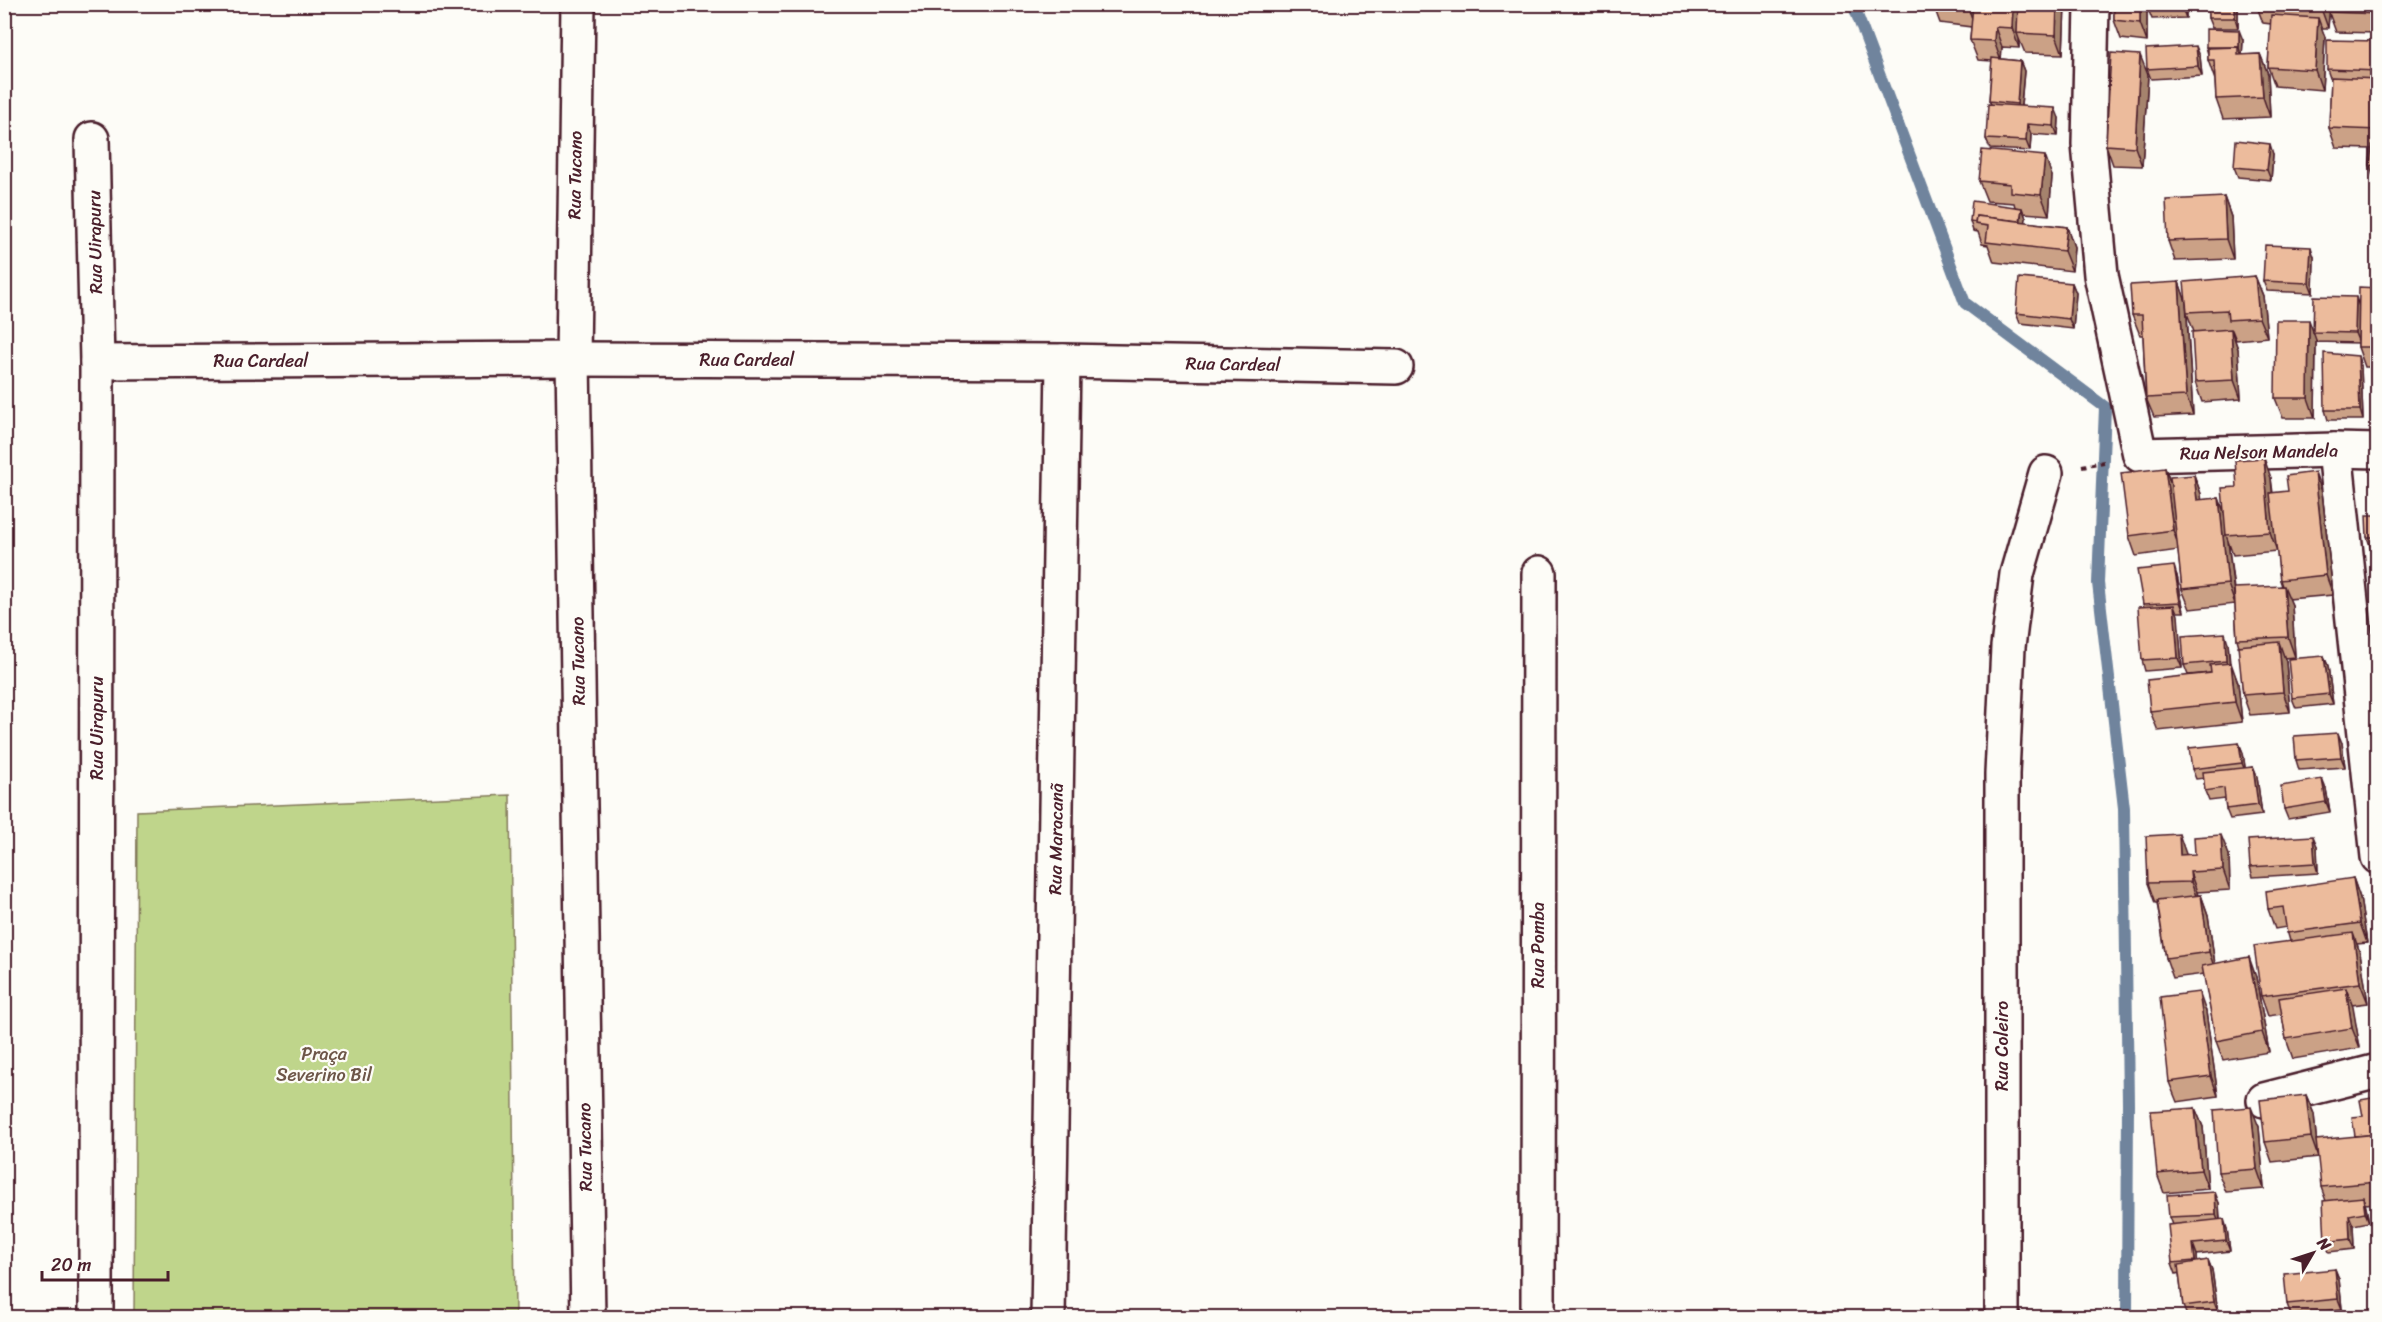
<svg xmlns="http://www.w3.org/2000/svg" width="2382" height="1322" viewBox="0 0 2382 1322" font-family="Sriracha,sans-serif">
<style>
.green{fill:#bfd58b;stroke:#847a5b;stroke-width:1.5}
.lines{fill:none;stroke-linecap:round;stroke-linejoin:round}
.stream{stroke:#70849d;stroke-width:12}
.street-casing{stroke:#4a1f2b;stroke-width:38}
.path{stroke:#4a1f2b;stroke-width:4;stroke-dasharray:4.5 4.5;stroke-linecap:butt}
.street{stroke:#fdfcf7;stroke-width:33}
.wall{fill:#cba186;stroke:#4a1f2b;stroke-width:1.5;fill-rule:evenodd}
.shaded-wall{fill:#a5836d;stroke:#4a1f2b;stroke-width:1.5}
.building{fill:#ecbb9c;stroke:#4a1f2b;stroke-width:1.5}
.labels{text-anchor:middle;dominant-baseline:central;stroke-width:4.5;stroke-linejoin:round;paint-order:stroke}
.street-label{font-size:18px;fill:#4a1f2b;stroke:#fdfcf7}
.park-label{font-size:18px;fill:#6d5648;stroke:#fdfcf7}
</style>
<rect width="100%" height="100%" fill="#fdfcf7"/>
<filter id="ink" filterUnits="userSpaceOnUse"><feTurbulence type="fractalNoise" baseFrequency=".0167" numOctaves="2"/><feDisplacementMap in="SourceGraphic" scale="12" xChannelSelector="R" yChannelSelector="G"/><feConvolveMatrix kernelMatrix="1 2 1 2 8 2 1 2 1" color-interpolation-filters="sRGB"/></filter>
<g filter="url(#ink)">
<path class="green" d="M510,795L515,1317H134L137,811Z"/>
<g class="lines">
<path class="stream" d="M1853,4L1965,303L2105,407L2098,583L2124,808L2128,1103L2127,1318"/>
<g class="street-casing">
<g id="street">
<path d="M578,4L573,359L588,1318"/>
<path d="M2092,4L2089,144L2101,275L2140,455L2335,450L2378,451"/>
<path d="M92,139L97,362L96,1318"/>
<path d="M97,362L573,359L1063,361L1396,367"/>
<path d="M2335,450L2378,857"/>
<path d="M2264,1100L2378,1071"/>
<path d="M1048,1318L1063,361"/>
<path d="M1538,1318L1539,573"/>
<path d="M2002,1318V774L2008,647L2017,574L2046,473"/>
</g>
</g>
<path class="path" d="M2082,466L2104,462"/>
<use href="#street" class="street"/>
</g>
<g class="wall">
<path d="M1933,4H2065L2063,54L2025,53L2019,39V48L2002,47L2001,59L2020,61L2024,71L2021,106L2059,118L2058,136L2031,134L2030,151L1990,149L1986,139L1991,104L1989,101L1992,61L1978,60L1970,40L1971,27L1940,23Z"/>
<path d="M2114,4H2147V42L2121,39L2114,20Z"/>
<path d="M2148,4H2186V18L2152,19L2148,9Z"/>
<path d="M2208,4H2238V28H2212L2208,18Z"/>
<path d="M2256,4H2378V33L2336,32L2329,13L2328,28H2321L2325,37L2322,90L2275,86L2268,67L2271,24L2263,23Z"/>
<path d="M2243,40L2242,55L2260,54L2268,74L2270,117L2223,119L2216,99L2215,80L2208,60V54L2206,47Z"/>
<path d="M2378,41V176H2373L2370,165L2371,149L2336,148L2329,128L2331,81L2327,69Z"/>
<path d="M2200,56L2202,76L2151,79L2147,69Z"/>
<path d="M2148,75L2142,166L2113,165L2106,145Z"/>
<path d="M2273,154L2271,180L2238,177L2234,167Z"/>
<path d="M2052,176L2049,215L2024,213L2026,218L2025,222L2067,227L2074,247L2072,271L1994,262L1988,245L1982,244L1978,232L1973,231L1970,221L2015,207L2014,203L1987,201L1979,181Z"/>
<path d="M2224,197L2231,217L2233,259L2175,261L2168,241Z"/>
<path d="M2314,257L2313,293L2267,291L2263,281Z"/>
<path d="M2255,276L2263,296L2267,337L2236,340L2232,330H2231L2238,349L2241,399L2202,402L2195,382L2194,332L2187,313L2193,415L2154,417L2146,398L2143,335H2140L2132,315L2179,282L2185,300Z"/>
<path d="M2072,283L2076,293L2073,329L2020,323L2016,313Z"/>
<path d="M2378,288V367H2365L2358,347V343L2317,342L2316,340L2315,418H2283L2275,398L2313,332L2359,305Z"/>
<path d="M2361,366L2363,420H2328L2325,410Z"/>
<path d="M2165,468L2171,484L2194,475L2201,494V500L2219,498L2224,513L2237,487L2271,478L2273,493L2322,492L2333,595L2289,599L2292,605L2295,657L2284,658L2286,662L2290,712L2250,715L2243,695L2239,646L2237,639L2235,604L2190,609L2182,589L2178,550L2136,556L2129,536ZM2228,541L2233,555L2277,551L2280,580L2282,586L2235,597Z"/>
<path d="M2378,515V557H2374L2367,537Z"/>
<path d="M2177,576L2184,612H2177L2182,668L2145,671L2142,660L2144,607L2143,604Z"/>
<path d="M2228,643L2230,663L2238,683L2242,722L2158,731L2150,711L2211,673L2188,675L2184,665Z"/>
<path d="M2324,656L2328,666L2333,704L2296,708L2292,698Z"/>
<path d="M2239,743L2243,753L2245,768L2253,767L2257,777L2262,815L2230,819L2226,809L2225,799L2209,801L2205,791L2204,778L2196,779L2192,769Z"/>
<path d="M2342,743L2345,767L2299,770L2296,760Z"/>
<path d="M2326,789L2330,812L2288,819L2284,809Z"/>
<path d="M2317,846L2318,873L2253,877L2250,867Z"/>
<path d="M2186,855H2229L2230,890L2197,892L2198,895H2201L2208,915L2215,964L2256,977L2269,1052L2223,1060L2216,1041L2204,974L2173,978L2166,958L2157,903H2155L2148,883Z"/>
<path d="M2353,878L2360,898L2367,943L2357,944L2360,953L2368,1003L2352,1005L2360,1048L2293,1059L2286,1039L2282,1014L2268,1016L2261,996L2290,941L2286,927L2275,929L2268,909Z"/>
<path d="M2206,1012L2218,1096L2177,1102L2169,1082Z"/>
<path d="M2306,1095L2314,1114L2318,1157L2272,1162L2265,1142Z"/>
<path d="M2378,1097V1203L2365,1204L2369,1222L2353,1225L2354,1249L2329,1252L2325,1242L2326,1201L2321,1187L2355,1136Z"/>
<path d="M2195,1108L2203,1127L2208,1189L2164,1193L2157,1174Z"/>
<path d="M2259,1127L2264,1189L2226,1192L2218,1172Z"/>
<path d="M2219,1203L2220,1219L2227,1229L2230,1251L2197,1255V1262L2208,1260L2212,1270L2218,1312L2187,1316L2183,1306L2179,1273L2176,1274L2172,1263V1225L2169,1217Z"/>
<path d="M2335,1269L2339,1279L2342,1309L2291,1315L2287,1304Z"/>
</g>
<g class="shaded-wall">
<path d="M1968,4H1977L1975,27L1968,7Z"/>
<path d="M2013,4H2022L2017,33L2019,39V48L2012,28Z"/>
<path d="M2057,4H2065L2063,54L2056,35Z"/>
<path d="M2140,4H2147V42L2140,23Z"/>
<path d="M2182,4H2186V18L2182,8Z"/>
<path d="M2235,4H2238V28L2235,18Z"/>
<path d="M2321,4H2330L2328,28L2321,8Z"/>
<path d="M2318,18L2325,37L2322,90L2315,70Z"/>
<path d="M1995,27L2002,47L2001,61L1994,41Z"/>
<path d="M2239,30L2243,40L2242,58L2239,48Z"/>
<path d="M2196,46L2200,56L2202,76L2198,66Z"/>
<path d="M2260,54L2268,74L2270,117L2263,97Z"/>
<path d="M2140,55L2148,75L2142,166L2135,147Z"/>
<path d="M2020,61L2024,71L2020,114L2017,104Z"/>
<path d="M2055,108L2059,118L2058,136L2054,126Z"/>
<path d="M2027,124L2031,134L2030,151L2026,141Z"/>
<path d="M2270,144L2273,154L2271,180L2267,170Z"/>
<path d="M2045,156L2052,176L2049,215L2041,195Z"/>
<path d="M2224,197L2231,217L2233,259L2226,239Z"/>
<path d="M2022,208L2026,218L2023,238L2020,228Z"/>
<path d="M2067,227L2074,247L2072,271L2064,251Z"/>
<path d="M2311,247L2314,257L2313,293L2309,283Z"/>
<path d="M2255,276L2263,296L2267,337L2259,318Z"/>
<path d="M2179,282L2186,302L2193,415L2186,396Z"/>
<path d="M2072,283L2076,293L2073,329L2069,319Z"/>
<path d="M2356,297L2359,307V343L2355,333Z"/>
<path d="M2309,320L2316,340L2315,418L2308,398Z"/>
<path d="M2231,329L2238,349L2241,399L2234,380Z"/>
<path d="M2358,356L2361,366L2363,420L2360,410Z"/>
<path d="M2264,458L2271,478L2277,551L2270,532Z"/>
<path d="M2165,468L2172,488L2180,550L2173,530Z"/>
<path d="M2315,472L2322,492L2333,595L2326,575Z"/>
<path d="M2194,475L2201,494L2204,520L2197,500Z"/>
<path d="M2219,498L2226,518V535L2228,541L2235,604L2228,584Z"/>
<path d="M2174,566L2177,576L2184,612L2180,602Z"/>
<path d="M2284,586L2292,605L2295,657L2288,637Z"/>
<path d="M2174,605L2178,615L2182,668L2178,658Z"/>
<path d="M2225,633L2228,643L2230,672L2226,661Z"/>
<path d="M2279,642L2286,662L2290,712L2283,692Z"/>
<path d="M2324,656L2328,666L2333,704L2329,694Z"/>
<path d="M2231,663L2238,683L2242,722L2235,702Z"/>
<path d="M2338,733L2342,743L2345,767L2341,757Z"/>
<path d="M2239,743L2243,753L2246,773L2242,763Z"/>
<path d="M2253,767L2257,777L2262,815L2258,805Z"/>
<path d="M2322,779L2326,789L2330,812L2326,802Z"/>
<path d="M2179,834L2186,854L2187,875L2180,855Z"/>
<path d="M2221,835L2229,855L2230,890L2223,870Z"/>
<path d="M2313,836L2317,846L2318,873L2315,863Z"/>
<path d="M2190,872L2197,892L2198,902L2191,882Z"/>
<path d="M2353,878L2360,898L2367,943L2360,923Z"/>
<path d="M2201,895L2208,915L2216,972L2209,952Z"/>
<path d="M2353,933L2360,953L2368,1003L2360,983Z"/>
<path d="M2249,957L2256,977L2269,1052L2262,1032Z"/>
<path d="M2346,988L2353,1007L2360,1048L2352,1028Z"/>
<path d="M2199,992L2206,1012L2218,1096L2211,1076Z"/>
<path d="M2306,1095L2314,1114L2318,1157L2311,1137Z"/>
<path d="M2251,1107L2259,1127L2264,1189L2257,1169Z"/>
<path d="M2195,1108L2203,1127L2208,1189L2201,1170Z"/>
<path d="M2215,1192L2219,1203L2220,1225L2216,1215Z"/>
<path d="M2363,1197L2366,1207L2369,1222L2365,1212Z"/>
<path d="M2349,1215L2353,1225L2354,1249L2350,1239Z"/>
<path d="M2224,1219L2227,1229L2230,1251L2226,1241Z"/>
<path d="M2193,1244L2197,1255L2198,1271L2195,1261Z"/>
<path d="M2208,1260L2212,1270L2218,1312L2214,1302Z"/>
<path d="M2335,1269L2339,1279L2342,1309L2338,1299Z"/>
</g>
<g class="building">
<path d="M1942,4H1968V7Z"/>
<path d="M1973,4H2013L2012,28L1995,27L1994,41L1970,40Z"/>
<path d="M2018,4H2057L2056,35L2017,33Z"/>
<path d="M2114,4H2140V23L2114,20Z"/>
<path d="M2148,4H2182V8L2148,9Z"/>
<rect x="2208" y="4" width="27" height="14"/>
<path d="M2270,4H2321V8Z"/>
<path d="M2329,4H2378V14L2329,12Z"/>
<path d="M2271,15L2318,18L2315,70L2268,67Z"/>
<path d="M2206,29L2239,30V48L2238,47H2206Z"/>
<path d="M2327,40L2378,41V71L2327,69Z"/>
<path d="M2196,46L2198,66L2147,69L2146,49Z"/>
<path d="M2238,47V55L2260,54L2263,97L2216,99L2214,60H2208V48Z"/>
<path d="M2111,53L2140,55L2135,147L2106,145Z"/>
<path d="M1992,58L2020,61L2017,104L1989,101Z"/>
<path d="M2331,77L2378,79V130L2329,128Z"/>
<path d="M1988,104L2055,108L2054,126L2027,124L2026,141L1986,139Z"/>
<path d="M2236,140L2270,144L2267,170L2234,167Z"/>
<path d="M2372,145L2378,146V166L2370,165Z"/>
<path d="M1982,150L2045,156L2041,195L2010,192V184L1979,181Z"/>
<path d="M2224,197L2226,239L2168,241L2166,200Z"/>
<path d="M1972,201L2022,208L2020,221L1976,216L1975,222L1970,221Z"/>
<path d="M1976,216L2067,227L2064,251L1986,242L1988,226L1975,224Z"/>
<path d="M2265,245L2311,247L2309,283L2263,281Z"/>
<path d="M2255,276L2259,318L2228,320L2227,310L2187,312L2184,282Z"/>
<path d="M2019,278L2072,283L2069,319L2016,313Z"/>
<path d="M2179,282L2186,396L2146,398L2142,315H2132L2130,285Z"/>
<path d="M2359,287L2378,288V347H2358Z"/>
<path d="M2314,296L2356,297L2355,333L2313,332Z"/>
<path d="M2276,320H2309L2308,398H2275Z"/>
<path d="M2231,329L2234,380L2195,382L2192,332Z"/>
<path d="M2324,353L2358,356L2360,410H2325Z"/>
<path d="M2264,458L2270,532L2226,535L2222,488L2237,487L2235,460Z"/>
<path d="M2165,468L2173,530L2129,536L2121,473Z"/>
<path d="M2315,472L2326,575L2280,580L2270,493L2288,491L2286,476Z"/>
<path d="M2194,475L2197,500L2219,498L2228,584L2182,589L2170,477Z"/>
<path d="M2366,515H2378V537H2367Z"/>
<path d="M2174,566L2180,602L2143,604L2137,570Z"/>
<path d="M2284,586L2288,637L2237,639L2234,588Z"/>
<path d="M2174,605L2178,658L2142,660L2138,607Z"/>
<path d="M2225,633L2226,661L2184,665L2182,636Z"/>
<path d="M2279,642L2283,692L2243,695L2238,646Z"/>
<path d="M2324,656L2329,694L2292,698L2288,659Z"/>
<path d="M2231,663L2235,702L2150,711L2147,680L2211,673L2210,665Z"/>
<path d="M2338,733L2341,757L2296,760L2294,736Z"/>
<path d="M2239,743L2242,763L2192,769L2189,748Z"/>
<path d="M2253,767L2258,805L2226,809L2224,788L2205,791L2203,772Z"/>
<path d="M2322,779L2326,802L2284,809L2281,786Z"/>
<path d="M2179,834L2180,855L2195,854L2194,837L2221,835L2223,870L2190,872L2191,882L2148,883L2146,836Z"/>
<path d="M2313,836L2315,863L2250,867L2248,840Z"/>
<path d="M2353,878L2360,923L2287,933L2283,907L2268,909L2266,891Z"/>
<path d="M2201,895L2209,952L2166,958L2157,900Z"/>
<path d="M2353,933L2360,983L2261,996L2254,946Z"/>
<path d="M2249,957L2262,1032L2216,1041L2202,966Z"/>
<path d="M2346,988L2352,1028L2286,1039L2279,998Z"/>
<path d="M2199,992L2211,1076L2169,1082L2160,997Z"/>
<path d="M2306,1095L2311,1137L2265,1142L2260,1100Z"/>
<path d="M2378,1097V1134L2355,1136L2352,1117L2363,1116L2360,1100Z"/>
<path d="M2251,1107L2257,1169L2218,1172L2214,1110Z"/>
<path d="M2195,1108L2201,1170L2157,1174L2151,1111Z"/>
<path d="M2378,1134V1182L2321,1187L2316,1140Z"/>
<path d="M2215,1192L2216,1215L2169,1217L2167,1195Z"/>
<path d="M2363,1197L2365,1212L2349,1215L2350,1239L2325,1242L2323,1201Z"/>
<path d="M2224,1219L2226,1241L2193,1244L2195,1261L2172,1263L2168,1225Z"/>
<path d="M2208,1260L2214,1302L2183,1306L2178,1265Z"/>
<path d="M2335,1269L2338,1299L2287,1304L2284,1274Z"/>
</g>
</g>
<g class="labels">
<g class="street-label">
<text transform="translate(575 175) rotate(-89)">Rua Tucano</text>
<text transform="translate(95 242) rotate(-91)">Rua Uirapuru</text>
<text x="747" y="360">Rua Cardeal</text>
<text x="261" y="361">Rua Cardeal</text>
<text transform="translate(1233 364) rotate(1)">Rua Cardeal</text>
<text transform="translate(2259 452) rotate(-1)">Rua Nelson Mandela</text>
<text transform="translate(578 661) rotate(-91)">Rua Tucano</text>
<text transform="translate(97 728) rotate(-90)">Rua Uirapuru</text>
<text transform="translate(1056 839) rotate(-89)">Rua Maracanã</text>
<text transform="translate(1538 945) rotate(-90)">Rua Pomba</text>
<text transform="translate(2002 1046) rotate(-90)">Rua Coleiro</text>
<text transform="translate(585 1147) rotate(-91)">Rua Tucano</text>
</g>
<g class="park-label">
<text x="324" y="1054">Praça<tspan x="324" dy="21">Severino Bil</tspan></text>
</g>
</g>
<rect width="2382" height="1322" fill="none" stroke="#fdfcf7" stroke-width="24"/>
<rect x="12" y="12" width="2358" height="1298" fill="none" stroke="#4a1f2b" stroke-width="2" filter="url(#ink)"/>
<g transform="translate(2313 1253) rotate(51)" stroke="#fdfcf7" stroke-width="4.5" paint-order="stroke">
<path d="M0-4.5L10 22L0 15L-10 22Z" fill="#4a1f2b"/>
<text y="-9" font-size="16" font-weight="bold" text-anchor="middle" fill="#4a1f2b">N</text>
</g>
<path d="M42 1271v9h126v-9" fill="none" stroke="#4a1f2b" stroke-width="3"/>
<text x="51" y="1271" font-size="18" fill="#4a1f2b" stroke="#fdfcf7" stroke-width="4.5" paint-order="stroke">20 m</text>
</svg>
